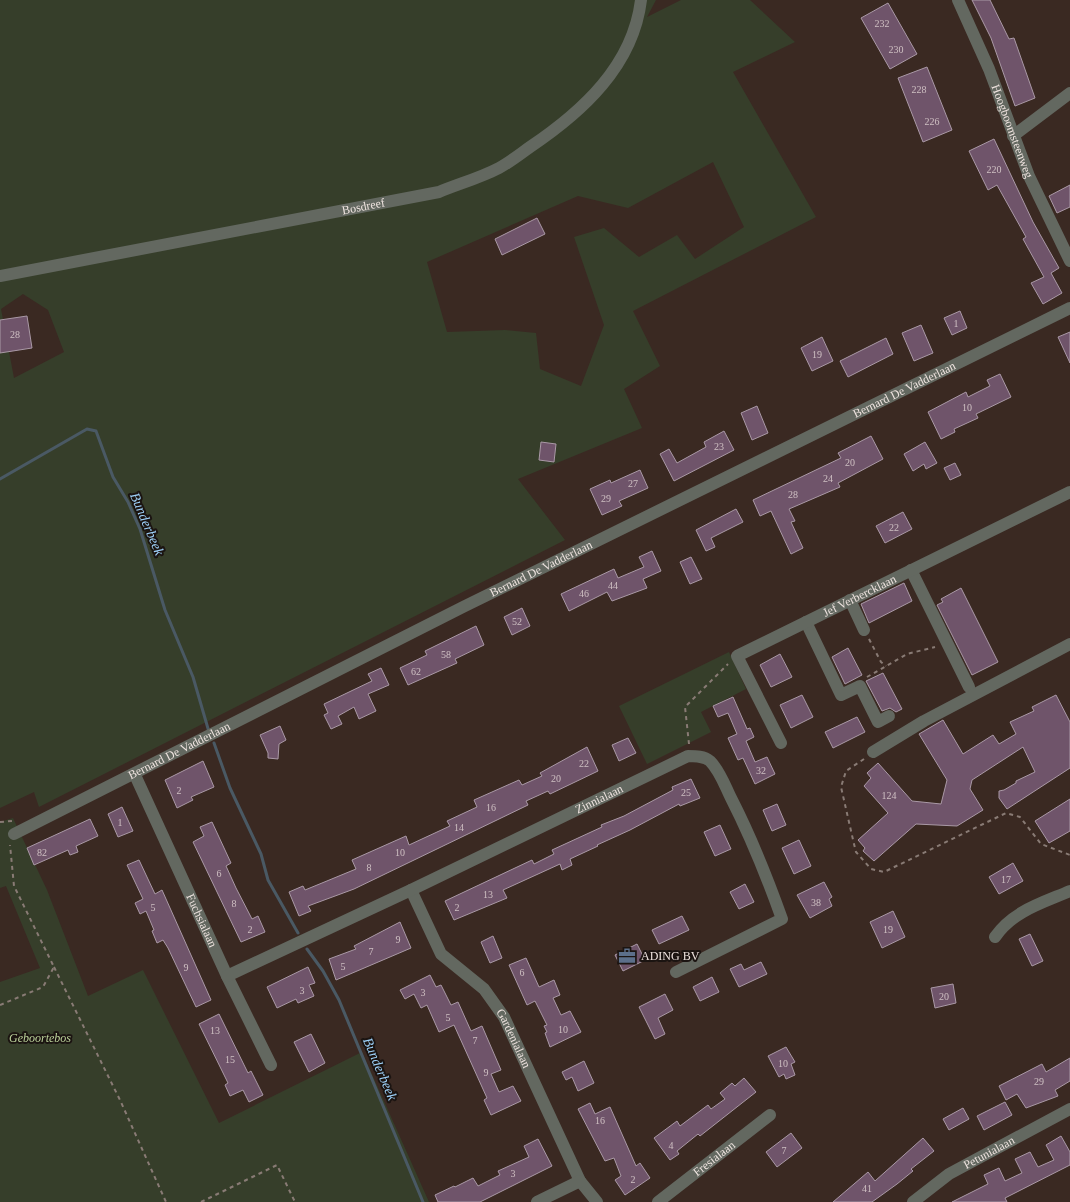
<svg xmlns="http://www.w3.org/2000/svg" width="1070" height="1202" viewBox="0 0 1070 1202" font-family="'Times New Roman',serif">
<style>
.green{fill:#363e2a;fill-rule:evenodd}
.lines{fill:none;stroke-linecap:round;stroke-linejoin:round}
.stream{stroke:#4a5964;stroke-width:3}
.building{fill:#6f546a;stroke:#aa99a6}
.path{stroke:#897b75;stroke-width:2;stroke-dasharray:4 4;stroke-linecap:butt}
.minor{stroke:#636860;stroke-width:12}
.labels{text-anchor:middle;dominant-baseline:central;stroke-width:4;stroke-linejoin:round;paint-order:stroke}
.number-label{font-size:10px;fill:#cebfc2}
.street-label{font-size:12px;fill:#eee3df;stroke:#1b1411}
.poi-label{font-size:12px;fill:#eee3df;stroke:#1b1411;text-anchor:start}
.park-label{font-size:12px;font-style:italic;fill:#bcd29b;stroke:#1b1411}
.water-label{font-size:14px;font-style:italic;fill:#9ed1f9;stroke:#1b1411}
</style>
<rect width="100%" height="100%" fill="#3a2922"/>
<g class="green">
<path d="M0,0H656L647,17L681,0H750L795,42L733,72L816,217L633,311L660,366L624,389L642,428L518,479L565,540L39,807L34,792L0,808ZM713,162L744,227L695,259L677,235L639,257L604,228L574,237L604,325L581,386L540,369L536,333L505,330L447,332L427,262L578,196L628,208ZM23,294L48,310L64,352L14,378L1,309Z"/>
<path d="M729,652L746,689L701,712L711,732L647,764L619,706Z"/>
<path d="M13,818L47,890L88,996L143,970L219,1123L362,1052L429,1202H0V982L40,968L6,886L0,888V822Z"/>
</g>
<g class="lines">
<g class="stream">
<path d="M0,479L87,429L96,431L113,477L128,502L140,529L165,610L193,677L209,732"/>
<path d="M214,743L230,788L261,854L268,880L298,933"/>
<path d="M307,949L323,971L339,1000L423,1202"/>
</g>
</g>
<g class="building">
<path d="M972,0H990L1009,39L1014,38L1035,98L1015,106L991,38Z"/>
<path d="M888,3L917,54L890,69L861,18Z"/>
<path d="M927,67L952,130L923,142L898,78Z"/>
<path d="M994,139L1033,222L1059,268L1051,273L1062,293L1043,304L1031,283L1044,277L1023,239L1026,237L997,185L988,190L969,151Z"/>
<path d="M1070,185V207L1057,213L1049,196Z"/>
<path d="M537,218L545,234L502,255L495,239Z"/>
<path d="M960,311L967,328L952,335L944,318Z"/>
<path d="M27,316L32,348L0,353V320Z"/>
<path d="M921,325L933,353L914,361L902,333Z"/>
<path d="M1070,332V363L1058,337Z"/>
<path d="M822,337L833,361L812,371L801,348Z"/>
<path d="M886,338L893,354L848,377L840,361Z"/>
<path d="M1000,374L1011,397L976,414L978,418L954,429L955,432L941,439L928,412L966,392L968,397L990,386L987,380Z"/>
<path d="M757,406L768,433L752,440L741,413Z"/>
<path d="M724,431L734,450L674,481L660,454L669,449L677,463L706,447L704,442Z"/>
<path d="M871,436L883,459L838,483L840,487L789,509L795,521L791,522L803,548L791,554L771,511L760,516L753,500L841,458L838,453Z"/>
<path d="M541,442L556,444L554,462L539,460Z"/>
<path d="M925,442L937,463L926,469L924,464L913,471L904,454Z"/>
<path d="M955,463L961,475L950,480L944,468Z"/>
<path d="M640,470L648,488L619,501L622,506L602,515L590,489L610,480L611,483Z"/>
<path d="M736,509L743,522L711,538L715,547L706,551L696,530Z"/>
<path d="M903,512L912,529L885,543L876,526Z"/>
<path d="M652,551L661,571L643,579L647,588L612,601L607,592L569,611L561,594L614,569L618,578L644,567L639,557Z"/>
<path d="M691,557L702,579L690,584L680,562Z"/>
<path d="M904,583L912,601L869,623L861,604Z"/>
<path d="M961,588L998,662L972,675L937,605L943,602L941,599Z"/>
<path d="M522,608L530,626L512,635L504,617Z"/>
<path d="M476,626L484,645L455,659L457,663L408,685L400,668L427,655L425,651Z"/>
<path d="M848,648L862,675L845,684L832,657Z"/>
<path d="M780,654L792,677L771,687L760,665Z"/>
<path d="M381,668L389,685L368,694L376,711L359,719L354,707L338,716L342,724L331,729L324,715L328,713L324,704L372,681L368,674Z"/>
<path d="M883,673L902,709L896,712L890,708L882,711L866,681Z"/>
<path d="M802,695L813,717L791,728L780,705Z"/>
<path d="M1056,695L1070,722V768L1007,809L999,798V791L1004,790L1016,783V781L1035,772L1023,747L972,780L970,789L983,810L957,826L916,824L874,861L863,851L865,848L858,840L888,813L864,786L871,778L867,773L878,763L912,801L941,804L947,780L919,734L943,720L963,754L993,735L999,744L1016,734L1010,722L1034,711L1032,707Z"/>
<path d="M733,697L747,729L750,728L754,737L746,741L755,762L767,757L775,774L755,784L743,758L738,760L728,738L737,734L728,713L718,717L713,706Z"/>
<path d="M857,717L865,732L833,748L825,732Z"/>
<path d="M280,726L286,740L279,744L278,759L268,758V753L260,735Z"/>
<path d="M628,738L636,753L619,761L612,745Z"/>
<path d="M587,747L598,771L550,794L548,791L526,801L528,805L354,889L308,906L311,911L299,916L289,892L303,886L305,890L356,869L352,860L406,836L409,845L450,826L447,821L477,807L474,800L519,780L522,785L542,776L540,773Z"/>
<path d="M203,761L214,787L191,797L193,800L177,808L165,780Z"/>
<path d="M691,779L700,798L680,806L679,804L630,830L597,845L598,846L570,859L572,865L562,870L560,864L503,890L507,898L454,920L445,901L532,860L534,864L554,854L552,850L602,827L601,825L624,816L673,790L672,787Z"/>
<path d="M1070,799V831L1049,843L1035,821Z"/>
<path d="M777,804L786,825L772,831L763,810Z"/>
<path d="M122,807L133,831L118,837L108,814Z"/>
<path d="M90,819L98,836L76,846L78,852L70,855L68,850L34,865L27,848Z"/>
<path d="M212,822L231,863L226,866L236,888L252,919L258,916L265,932L241,942L193,842L204,836L200,827Z"/>
<path d="M720,825L731,849L715,856L704,832Z"/>
<path d="M799,840L811,866L794,874L782,848Z"/>
<path d="M139,860L155,894L162,890L211,1000L196,1007L168,948L163,940L157,943L152,931L154,930L146,911L140,914L135,903L143,899L127,865Z"/>
<path d="M1013,863L1023,881L999,894L989,877Z"/>
<path d="M824,882L832,897L829,899L832,906L810,918L797,895Z"/>
<path d="M745,884L754,902L739,909L730,892Z"/>
<path d="M893,911L905,937L882,948L870,922Z"/>
<path d="M682,916L689,930L659,944L652,930Z"/>
<path d="M400,922L411,948L336,980L329,959L356,949L354,946Z"/>
<path d="M1030,934L1043,961L1032,966L1019,939Z"/>
<path d="M493,936L502,958L490,963L481,942Z"/>
<path d="M637,944L645,960L623,971L615,955Z"/>
<path d="M526,958L539,987L554,980L560,995L553,998L561,1015L570,1011L581,1032L550,1047L545,1033L547,1032L544,1026L547,1025L535,1001L527,1005L509,965Z"/>
<path d="M761,962L767,974L739,987L730,969L741,964L744,970Z"/>
<path d="M308,967L315,983L309,985L314,996L298,1003L296,999L277,1008L267,987Z"/>
<path d="M430,975L436,987L441,985L451,1005L458,1002L471,1031L482,1026L501,1070L491,1074L499,1092L513,1086L521,1101L491,1115L484,1100L487,1098L454,1025L439,1032L427,1005L421,1008L414,994L405,999L400,990Z"/>
<path d="M712,977L719,992L700,1001L693,987Z"/>
<path d="M953,984L956,1003L935,1008L931,988Z"/>
<path d="M665,994L673,1010L658,1018L665,1034L655,1039L639,1007Z"/>
<path d="M219,1014L248,1073L251,1071L263,1095L249,1102L243,1090L230,1096L225,1085L228,1083L199,1024Z"/>
<path d="M311,1034L325,1063L309,1072L294,1042Z"/>
<path d="M786,1047L795,1062L791,1064L795,1075L786,1079L784,1074L779,1077L768,1056Z"/>
<path d="M1070,1058V1081L1055,1090L1058,1096L1026,1108L1017,1094L1006,1100L999,1086L1042,1064L1046,1072Z"/>
<path d="M584,1061L594,1083L578,1091L572,1077L566,1080L562,1072Z"/>
<path d="M744,1078L756,1092L700,1136L698,1134L677,1151L679,1154L670,1160L654,1138L677,1121L680,1126L708,1105L711,1109L725,1099L720,1093L732,1083L735,1086Z"/>
<path d="M1005,1102L1012,1115L984,1130L977,1116Z"/>
<path d="M590,1103L595,1114L610,1107L636,1166L640,1163L650,1178L625,1195L615,1180L621,1176L614,1158L605,1161L578,1109Z"/>
<path d="M963,1108L969,1119L949,1130L943,1119Z"/>
<path d="M791,1133L802,1148L777,1167L766,1152Z"/>
<path d="M1061,1136L1070,1152V1165L1005,1198L1007,1202H952L988,1184L984,1175L999,1168L1005,1181L1022,1173L1015,1159L1030,1152L1038,1167L1054,1160L1046,1145Z"/>
<path d="M923,1138L934,1151L911,1169L913,1171L897,1184L872,1202H833L868,1172L875,1181Z"/>
<path d="M538,1139L552,1166L480,1202H438L435,1195L454,1186L455,1187L473,1178L478,1186L500,1175L498,1171L529,1157L524,1146Z"/>
</g>
<g class="lines">
<g class="path">
<path d="M869,639L881,662L886,666"/>
<path d="M867,677L907,654L935,647"/>
<path d="M689,744L685,707L728,664"/>
<path d="M864,759L846,771L841,787L854,844L856,852L871,869L884,872L1006,813L1020,817L1041,844L1070,855"/>
<path d="M0,822L12,821"/>
<path d="M54,967L120,1100L166,1202"/>
<path d="M0,1005L43,987L54,967L14,886L10,845"/>
<path d="M201,1202L277,1165L295,1202"/>
</g>
<g class="minor">
<path id="s1" d="M958,0L989,69L1029,176L1070,261"/>
<path d="M1013,136L1070,93"/>
<path id="s2" d="M0,276L439,192C458,184 480,178 499,168C510,162 520,154 530,147C582,112 633,66 641,0"/>
<path d="M911,570L969,687"/>
<path d="M850,600L864,630"/>
<path d="M806,622L841,695L860,686L878,722L889,716"/>
<path id="s3" d="M781,743L737,656L1070,492"/>
<path d="M873,752L924,721L1070,644"/>
<path id="s4" d="M135,775L227,976L271,1065"/>
<path id="s5" d="M14,834L463,607L1070,308"/>
<path id="s6" d="M411,890L441,954L484,989L504,1017L580,1181L597,1202"/>
<path d="M995,937C1013,911 1042,903 1070,891"/>
<path id="s7" d="M227,976L411,890L688,756C696,756 704,756 710,761C720,771 725,786 731,798C751,837 767,877 782,919L676,972"/>
<path d="M537,1202L580,1181"/>
<path id="s8" d="M658,1202L770,1115"/>
<path id="s9" d="M913,1202L949,1174L1070,1109"/>
</g>
</g>
<defs>
<g id="office-bare" transform="scale(1.35)"><path d="M-6-3h4V-5.5h4V-3h4V5H-6ZM-1-4.5V-3h2v-1.5ZM-6 0V1H6V0Z" fill="#5c6f8a" stroke="#1b1411" stroke-width="2.5" paint-order="stroke"/></g>
</defs>
<g fill-rule="evenodd">
<use href="#office-bare" x="627" y="956"/>
</g>
<g class="labels">
<g class="number-label">
<text x="882" y="23">232</text>
<text x="896" y="49">230</text>
<text x="919" y="89">228</text>
<text x="932" y="121">226</text>
<text x="994" y="169">220</text>
<text x="956" y="323">1</text>
<text x="15" y="334">28</text>
<text x="817" y="354">19</text>
<text x="967" y="407">10</text>
<text x="719" y="446">23</text>
<text x="850" y="462">20</text>
<text x="828" y="478">24</text>
<text x="633" y="483">27</text>
<text x="793" y="494">28</text>
<text x="606" y="498">29</text>
<text x="894" y="527">22</text>
<text x="613" y="585">44</text>
<text x="584" y="593">46</text>
<text x="517" y="621">52</text>
<text x="446" y="654">58</text>
<text x="416" y="671">62</text>
<text x="584" y="763">22</text>
<text x="761" y="770">32</text>
<text x="556" y="778">20</text>
<text x="179" y="790">2</text>
<text x="686" y="792">25</text>
<text x="889" y="795">124</text>
<text x="491" y="807">16</text>
<text x="120" y="822">1</text>
<text x="459" y="827">14</text>
<text x="42" y="852">82</text>
<text x="400" y="852">10</text>
<text x="369" y="867">8</text>
<text x="219" y="873">6</text>
<text x="1006" y="879">17</text>
<text x="488" y="894">13</text>
<text x="816" y="902">38</text>
<text x="234" y="903">8</text>
<text x="153" y="907">5</text>
<text x="457" y="907">2</text>
<text x="250" y="929">2</text>
<text x="888" y="929">19</text>
<text x="398" y="939">9</text>
<text x="371" y="951">7</text>
<text x="343" y="966">5</text>
<text x="186" y="967">9</text>
<text x="522" y="972">6</text>
<text x="302" y="990">3</text>
<text x="423" y="992">3</text>
<text x="944" y="996">20</text>
<text x="448" y="1017">5</text>
<text x="563" y="1029">10</text>
<text x="215" y="1030">13</text>
<text x="475" y="1040">7</text>
<text x="230" y="1059">15</text>
<text x="783" y="1063">10</text>
<text x="486" y="1072">9</text>
<text x="1039" y="1081">29</text>
<text x="600" y="1120">16</text>
<text x="671" y="1145">4</text>
<text x="784" y="1150">7</text>
<text x="513" y="1173">3</text>
<text x="633" y="1179">2</text>
<text x="867" y="1188">41</text>
</g>
<g class="street-label">
<text stroke="none"><textPath href="#s1" startOffset="142">Hoogboomsteenweg</textPath></text>
<text stroke="none"><textPath href="#s2" startOffset="370">Bosdreef</textPath></text>
<text stroke="none"><textPath href="#s5" startOffset="995">Bernard De Vadderlaan</textPath></text>
<text stroke="none"><textPath href="#s5" startOffset="590">Bernard De Vadderlaan</textPath></text>
<text stroke="none"><textPath href="#s3" startOffset="234">Jef Verbercklaan</textPath></text>
<text stroke="none"><textPath href="#s5" startOffset="185">Bernard De Vadderlaan</textPath></text>
<text stroke="none"><textPath href="#s7" startOffset="412">Zinnialaan</textPath></text>
<text stroke="none"><textPath href="#s4" startOffset="160">Fuchsialaan</textPath></text>
<text stroke="none"><textPath href="#s6" startOffset="184">Gardenialaan</textPath></text>
<text stroke="none"><textPath href="#s9" startOffset="91">Petunialaan</textPath></text>
<text stroke="none"><textPath href="#s8" startOffset="71">Fresialaan</textPath></text>
</g>
<g class="poi-label">
<text x="641" y="956">ADING BV</text>
</g>
<g class="park-label">
<text x="40" y="1038">Geboortebos</text>
</g>
<g class="water-label">
<text transform="translate(147 524) rotate(67)">Bunderbeek</text>
<text transform="translate(380 1069) rotate(67)">Bunderbeek</text>
</g>
</g>
</svg>
